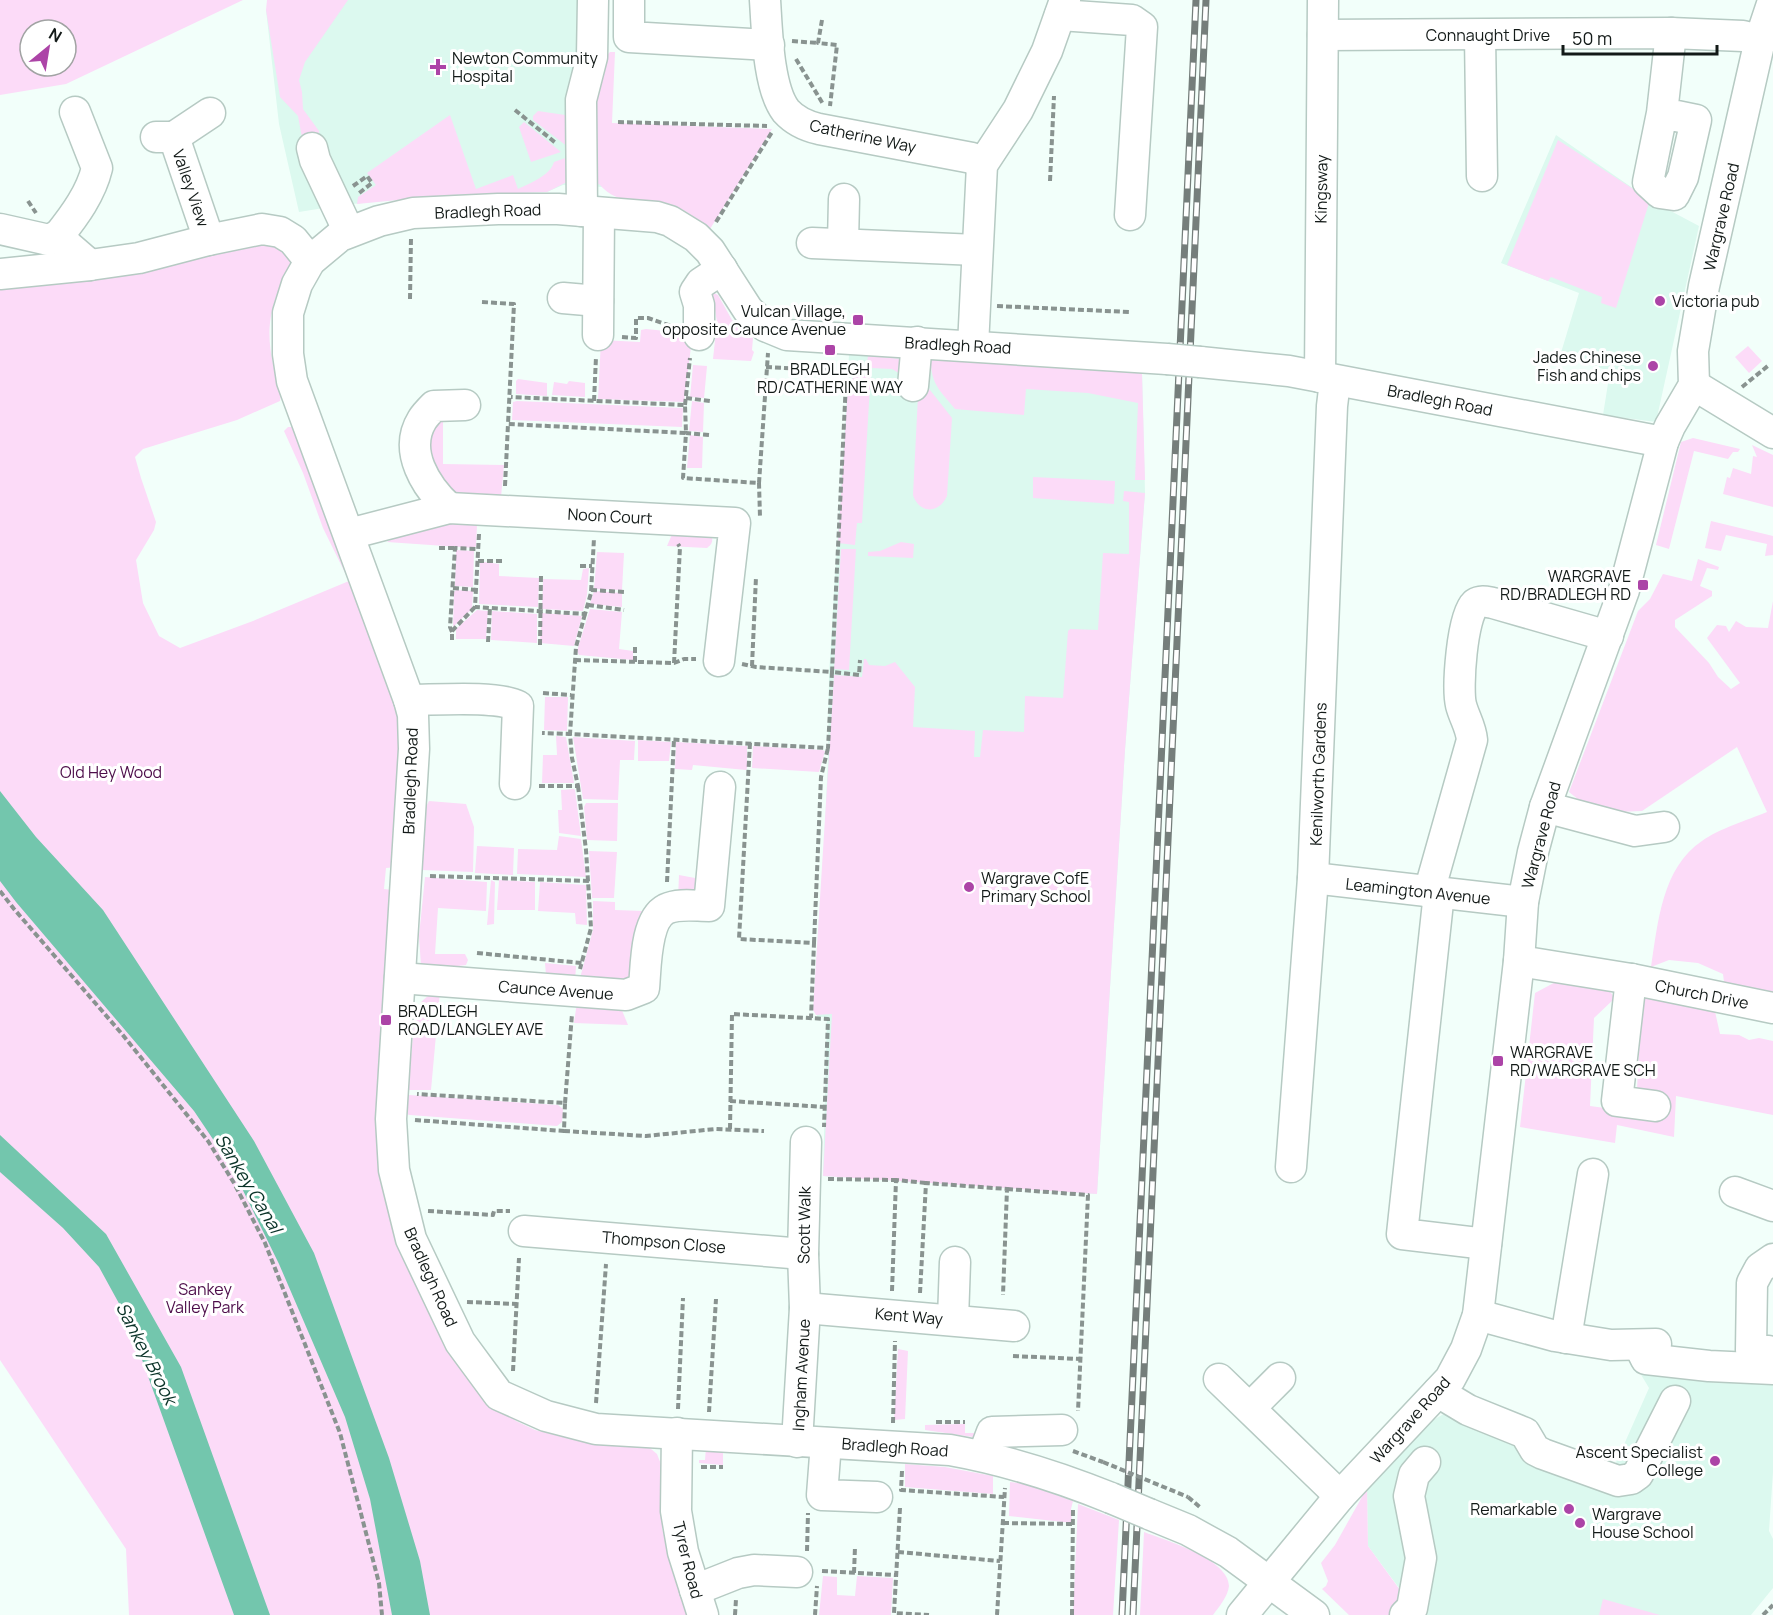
<svg xmlns="http://www.w3.org/2000/svg" width="1773" height="1615" viewBox="0 0 1773 1615" font-family="Manrope,sans-serif">
<style>
.built{fill:#dcf9ef}
.green{fill:#fcdbf8;fill-rule:evenodd}
.water{fill:#73c6ad}
.lines{fill:none;stroke-linecap:round;stroke-linejoin:round}
.minor-casing{stroke:#b6cac3;stroke-width:33}
.path{stroke:#899390;stroke-width:4;stroke-dasharray:6 3;stroke-linecap:butt}
.minor{stroke:#fff;stroke-width:30}
.rail-casing{stroke:#757e7b;stroke-width:7}
.rail{stroke:#fff;stroke-width:4.5;stroke-dasharray:14;stroke-linecap:butt}
.minor-bridge-casing{stroke:#b6cac3;stroke-width:33;stroke-linecap:butt}
.path-bridge{stroke:#899390;stroke-width:4;stroke-dasharray:6 3;stroke-linecap:butt}
.minor-bridge{stroke:#fff;stroke-width:30}
.poi-dot{fill:#ac44a7;stroke:#fff;stroke-width:2}
.labels{text-anchor:middle;dominant-baseline:central;stroke-width:6;stroke-linejoin:round;paint-order:stroke}
.street-label{font-size:16px;fill:#131a18;stroke:#fff}
.poi-label{font-size:16px;fill:#131a18;stroke:#fff;text-anchor:start}
.park-label{font-size:16px;fill:#4d0d4a;stroke:#fff}
.water-label{font-size:18px;font-style:italic;fill:#093227;stroke:#fff}
</style>
<rect width="100%" height="100%" fill="#f2fffa"/>
<g class="built">
<path d="M277,0H601L603,187L563,185L547,192L449,195L342,205L299,212L279,124L266,10Z"/>
<path d="M1556,135L1650,200L1699,226L1656,422L1603,415L1610,371L1560,356L1579,293L1501,263Z"/>
<path d="M849,355L921,358L1142,373L1145,493L1125,750L1097,1194L823,1176L827,1017H817L828,757L829,674Z"/>
<path d="M1634,1363L1773,1380V1472L1769,1531L1773,1539V1588L1751,1615H1419L1368,1546L1367,1488L1426,1424L1465,1402L1536,1443L1611,1474L1649,1388Z"/>
</g>
<g class="green">
<path d="M0,0H243L66,84L0,95ZM30,30H66V66H30Z"/>
<path d="M267,0H348L305,62L299,80L302,92L303,109L319,131L318,141L303,143L298,116L280,97L266,10Z"/>
<path d="M610,52H615L612,123L772,129L710,229C698,220 684,208 669,204C642,196 621,209 599,184L593,186C594,159 591,68 610,52Z"/>
<path d="M538,111L565,115L568,147L533,120V116Z"/>
<path d="M450,115L476,189L513,175L518,189C530,183 550,176 554,162L568,157L567,182L547,192L449,195L357,204L358,197L376,185L367,173Z"/>
<path d="M524,122L561,152L531,162L519,127Z"/>
<path d="M1558,140L1650,200L1616,308L1601,303L1602,297L1551,277L1548,281L1507,265Z"/>
<path d="M274,242L292,261C292,274 281,283 277,294C263,332 271,358 281,395L280,401L237,420L143,449L135,457L141,478L156,522L154,530L136,560L143,603L159,636L180,648L253,621L349,581L323,528L303,473L284,431L288,427H295L401,711L397,867L386,868L384,889L393,890L389,1206L487,1405L496,1406L516,1421L535,1430L563,1437L592,1441L645,1444L657,1454L664,1472L662,1529L689,1615H129L126,1549L0,1360V279L148,264Z"/>
<path d="M712,292L718,295L732,320L753,338L752,350L754,352L751,361L713,359L717,322Z"/>
<path d="M646,329L676,332L692,339L684,402L598,399L601,340L640,342L641,330Z"/>
<path d="M1748,346L1762,361L1749,373L1735,357Z"/>
<path d="M868,356L902,359V375L892,369L871,368L862,523H857L855,545L838,543L848,385L856,374L865,376Z"/>
<path d="M931,358L1142,373L1145,480H1135L1138,403L1088,393L1026,389L1024,415L955,409C940,391 930,383 931,358Z"/>
<path d="M693,365L707,366L704,398L690,397Z"/>
<path d="M919,376L952,418L947,496C939,514 919,514 913,495Z"/>
<path d="M518,379L547,383V396L516,394V381Z"/>
<path d="M569,381L585,383V397L552,395L554,382L567,384Z"/>
<path d="M517,401L683,408L682,427L512,420L513,402Z"/>
<path d="M692,401L704,403L703,432L689,431Z"/>
<path d="M443,421V464L504,465L501,497L460,493L459,498L428,464L430,425Z"/>
<path d="M690,435L703,437L702,468H687Z"/>
<path d="M1693,438L1740,449L1738,452H1733L1728,459L1694,451L1669,549L1656,545L1681,442Z"/>
<path d="M1752,445L1773,455V507L1723,494L1727,477L1730,478L1733,468L1751,474L1753,456L1757,457Z"/>
<path d="M1033,477L1115,481L1114,504L1033,498Z"/>
<path d="M1124,491L1145,493L1125,750L1097,1194L823,1176L832,1014L816,1015L813,1010L834,675L862,677L864,659H866L869,665L885,666L895,662L915,687L913,727L975,731L974,757H980L983,730L1024,732L1025,696L1063,698L1068,631L1070,629L1098,630L1103,553L1129,554V502L1123,501Z"/>
<path d="M1711,521L1773,536V555L1765,556L1767,544L1726,535L1721,551L1705,548Z"/>
<path d="M474,522V525H477L476,546L474,548L387,542C410,525 446,523 474,522Z"/>
<path d="M673,532L712,537C713,542 711,545 707,548L667,546Z"/>
<path d="M901,542L914,544L913,558L868,556V552L880,551Z"/>
<path d="M841,549H856L849,670L834,669Z"/>
<path d="M456,550L474,551L473,587L455,586Z"/>
<path d="M597,552L624,553L622,590L594,589Z"/>
<path d="M1698,559L1719,567L1718,570L1707,568L1700,586L1712,591V596L1675,620V627L1709,663L1718,677L1731,689L1740,683L1707,638L1717,625L1726,626L1729,632L1736,621L1746,627L1768,628L1773,601V993L1745,987L1725,990L1723,974L1698,963L1669,960L1651,967C1658,922 1662,868 1702,841C1718,829 1748,820 1767,812L1737,747L1642,811L1617,812L1584,804L1569,792L1638,611L1650,599L1663,574L1692,581Z"/>
<path d="M484,562L499,564V576L539,578L538,607L479,604L480,563Z"/>
<path d="M589,568L587,595L583,611L542,609L543,579L581,580L583,569Z"/>
<path d="M456,590L473,591L472,609L453,627L454,592Z"/>
<path d="M594,591L622,593V607L590,604Z"/>
<path d="M590,609L622,612L619,649L633,651V660L579,655L577,651Z"/>
<path d="M477,610L488,611L486,639H456V629Z"/>
<path d="M492,611L537,614V643L491,640Z"/>
<path d="M542,613L582,616L574,646L540,643Z"/>
<path d="M545,697H568L567,731L544,730Z"/>
<path d="M556,736L566,737L574,783H542L543,755H557Z"/>
<path d="M573,737L635,741L634,760H620L618,800L583,799Z"/>
<path d="M638,740L671,742L669,761H638Z"/>
<path d="M676,742L747,746V768L746,770L693,765L692,770L675,769Z"/>
<path d="M753,746L822,750L825,751L819,772L752,768Z"/>
<path d="M574,789L575,790L581,836L559,833L558,810H562L561,790Z"/>
<path d="M429,801L466,804L474,827L473,872L422,870L425,809Z"/>
<path d="M586,803H618L617,841L587,840L584,807Z"/>
<path d="M559,836L581,839L586,877L517,874L518,849L557,850Z"/>
<path d="M477,846L514,848L513,875L475,873Z"/>
<path d="M589,851L617,852L614,898H592Z"/>
<path d="M679,875L695,878L698,882L700,891L678,899Z"/>
<path d="M425,877L487,882L486,911L438,908L435,954H465L468,960L466,965L450,967L421,966L419,936Z"/>
<path d="M491,880L495,882L494,924L487,925Z"/>
<path d="M499,880L535,882V910H497Z"/>
<path d="M540,882L586,885L587,925L576,924L575,913L538,911Z"/>
<path d="M593,901L615,902V910L643,911L647,916L631,976L624,981L580,978L593,930Z"/>
<path d="M545,963L576,966L575,981L546,975Z"/>
<path d="M1563,978L1607,989L1612,994L1614,999L1594,1018L1590,1106L1664,1116L1637,1089L1642,998L1652,994L1714,1007L1720,1034L1739,1035L1749,1040L1759,1038L1773,1041V1115L1676,1096L1674,1137L1617,1125L1615,1143L1520,1127L1535,993Z"/>
<path d="M440,991L431,1090H408L415,1014C419,1001 427,995 440,991Z"/>
<path d="M577,1002L621,1008L628,1025L574,1023Z"/>
<path d="M409,1095L558,1105L563,1109L562,1122L557,1126L410,1115L405,1114L407,1097Z"/>
<path d="M898,1349L908,1351L905,1419L894,1420Z"/>
<path d="M965,1424V1433H977L980,1438L925,1430V1425Z"/>
<path d="M706,1448L723,1450V1465L699,1463V1460H705Z"/>
<path d="M905,1464L945,1467L993,1476V1494L905,1487Z"/>
<path d="M1010,1482L1025,1484L1073,1501L1071,1509L1072,1523L1009,1516Z"/>
<path d="M1367,1488L1368,1546L1408,1601L1395,1615H1349L1322,1589L1326,1586L1328,1581L1321,1563L1335,1545Z"/>
<path d="M1078,1504L1119,1520L1113,1615H1073Z"/>
<path d="M1144,1532C1165,1540 1229,1559 1229,1586C1228,1596 1219,1607 1213,1615H1140Z"/>
<path d="M823,1576L837,1577V1595L855,1596L857,1576L893,1578L891,1615H819Z"/>
<path d="M1603,1599L1660,1615H1599Z"/>
</g>
<g class="water">
<path d="M0,788V791L36,837L103,910L254,1141L314,1253L389,1458L420,1561L430,1615H392L370,1499L345,1417L279,1264L231,1166L194,1111L16,902L0,881Z"/>
<path d="M0,1135L106,1234L181,1367L270,1615H234L127,1318L99,1267L63,1228L0,1172Z"/>
</g>
<g class="lines">
<g class="minor-casing">
<g id="minor">
<path d="M629,0V37L769,45"/>
<path d="M765,0C767,29 768,88 786,111C795,121 806,126 819,129L972,158L982,165"/>
<path d="M1060,15L1132,20L1142,27L1130,215"/>
<path d="M1323,35L1671,33L1743,36L1760,40"/>
<path d="M1480,35L1482,176"/>
<path d="M75,112L97,168C91,193 75,215 59,235L68,246L90,265"/>
<path d="M1662,113L1696,120L1683,177L1674,195L1660,193L1648,182L1662,113L1671,33"/>
<path d="M156,137H174L205,228L208,240"/>
<path d="M174,137L210,113"/>
<path d="M312,148L315,160L349,232"/>
<path d="M582,211L581,100L592,57L593,0"/>
<path d="M0,229L49,240L59,235"/>
<path d="M812,243L977,250"/>
<path d="M843,243L844,199"/>
<path d="M0,274L90,265L139,258L208,240L262,229L280,232L293,240L310,261"/>
<path d="M563,298L598,301"/>
<path d="M598,335L599,213"/>
<path d="M699,335V305L695,292L701,283L722,269"/>
<path d="M973,346L982,165L1018,110L1047,51L1065,0"/>
<path d="M1200,362L1289,371L1663,442"/>
<path d="M1320,377L1323,0"/>
<path d="M1694,385L1773,433"/>
<path d="M913,386L917,342"/>
<path d="M449,508C426,487 403,451 422,420C425,415 430,410 434,406L465,405"/>
<path d="M349,534L449,508L735,523L719,661"/>
<path d="M409,700C435,700 497,695 518,706L515,784"/>
<path d="M1545,807L1635,831L1664,827"/>
<path d="M1313,878L1523,902"/>
<path d="M1429,892L1472,740C1471,727 1464,717 1461,705C1457,688 1462,616 1475,604C1481,600 1487,602 1493,603L1608,636"/>
<path d="M1439,893L1402,1234L1486,1244"/>
<path d="M1519,961L1631,979L1773,1008"/>
<path d="M400,978L626,995L644,988C646,967 645,920 666,909C679,903 695,906 709,906L720,787"/>
<path d="M1631,979L1617,1101L1655,1106"/>
<path d="M1291,1167L1313,878L1332,406L1335,381"/>
<path d="M1735,1192L1773,1206"/>
<path d="M524,1231L803,1254"/>
<path d="M805,1308L1014,1326"/>
<path d="M1478,1315L1555,1336L1611,1345L1656,1344"/>
<path d="M953,1320L955,1262"/>
<path d="M1566,1338L1593,1174"/>
<path d="M1639,1345L1646,1359L1709,1366L1773,1369"/>
<path d="M1768,1351L1751,1350L1752,1283L1760,1268L1773,1259"/>
<path d="M1219,1379L1340,1496"/>
<path d="M1438,1392L1468,1410L1525,1433L1535,1450L1543,1454L1618,1481L1631,1479L1638,1474L1675,1401"/>
<path d="M1250,1408L1280,1378"/>
<path d="M677,1433L676,1511L683,1552L703,1615"/>
<path d="M797,1442L805,1308L803,1254L806,1142"/>
<path d="M826,1443L822,1495L877,1497"/>
<path d="M983,1456L992,1432L1062,1430"/>
<path d="M1111,1498C1059,1477 1006,1460 950,1450L596,1429L546,1416L499,1395L460,1342L411,1239L394,1170L391,1119L414,749L413,715L409,700L292,381L288,354V313L297,284L310,261L340,236L379,221L413,213L498,209H558L657,217L670,221L696,237L710,251L748,310L765,326L787,335L1167,359"/>
<path d="M1149,1514L1188,1530L1228,1552L1314,1615"/>
<path d="M695,1590L738,1573L754,1570L797,1572"/>
<path d="M1242,1615L1340,1496L1450,1379L1466,1349L1478,1315L1519,961L1523,902L1533,852L1545,807L1624,590L1663,442L1670,426L1694,385L1693,351L1704,286L1760,40L1773,1"/>
<path d="M1405,1615L1412,1608L1421,1558L1409,1496L1414,1475L1425,1462"/>
</g>
</g>
<g class="path">
<path d="M822,20L818,43L837,45L830,106"/>
<path d="M792,41L818,43"/>
<path d="M796,59L823,104"/>
<path d="M515,110L557,144"/>
<path d="M618,122L767,126"/>
<path d="M1050,181L1054,96"/>
<path d="M353,186L367,176L372,183L358,194"/>
<path d="M28,201L36,213"/>
<path d="M716,222L772,132"/>
<path d="M410,299L411,238"/>
<path d="M482,302L514,304L508,424L686,433L685,405L511,397"/>
<path d="M997,306L1129,312"/>
<path d="M622,337L636,338V318H648L674,327"/>
<path d="M766,367L846,371"/>
<path d="M1742,387L1769,365"/>
<path d="M686,398L710,401"/>
<path d="M594,401L596,357"/>
<path d="M685,405L690,358"/>
<path d="M709,435L686,433L683,478L759,483L760,517"/>
<path d="M759,483L768,353"/>
<path d="M505,486L508,424"/>
<path d="M479,534L475,607L585,614L591,593L594,538"/>
<path d="M439,548H455"/>
<path d="M478,561H503"/>
<path d="M580,566H592"/>
<path d="M453,588L476,590"/>
<path d="M591,590L625,592"/>
<path d="M588,605L624,610"/>
<path d="M585,614L576,647L570,734L828,748L832,672L859,675L860,660"/>
<path d="M452,632L450,627L455,548L478,549"/>
<path d="M452,640V631L475,607"/>
<path d="M488,642L490,607"/>
<path d="M540,645L541,575"/>
<path d="M575,660L674,663L684,659H696"/>
<path d="M635,662V647"/>
<path d="M674,663L680,547L678,544"/>
<path d="M742,664L756,667L832,672L847,361"/>
<path d="M752,666L756,577"/>
<path d="M543,693L571,695"/>
<path d="M750,743L739,939L814,943L811,1018"/>
<path d="M539,786H578L572,758L570,734L542,733"/>
<path d="M578,786L586,850L591,928L580,969"/>
<path d="M430,876L589,881"/>
<path d="M667,882L674,739"/>
<path d="M0,891L14,909L122,1034L208,1141L234,1183L265,1243L340,1433L379,1583L382,1615"/>
<path d="M814,943L821,777L828,748"/>
<path d="M477,953L582,963"/>
<path d="M730,1101L825,1107"/>
<path d="M565,1103L572,1014"/>
<path d="M415,1120L564,1131L565,1103L417,1094"/>
<path d="M730,1129L732,1014L828,1019L824,1127"/>
<path d="M564,1131L646,1136L715,1129L764,1131"/>
<path d="M828,1179L896,1180"/>
<path d="M1007,1189L1088,1195L1078,1411"/>
<path d="M428,1211L493,1215L494,1211H510"/>
<path d="M892,1291L896,1180L926,1183"/>
<path d="M920,1293L926,1183L1007,1189L1003,1295"/>
<path d="M467,1302L517,1304"/>
<path d="M1013,1356L1081,1359"/>
<path d="M513,1371L519,1258"/>
<path d="M596,1403L606,1264"/>
<path d="M678,1409L683,1298"/>
<path d="M709,1412L716,1299"/>
<path d="M936,1422H965"/>
<path d="M893,1423L895,1341"/>
<path d="M1073,1451L1103,1462"/>
<path d="M701,1467H723"/>
<path d="M902,1471L901,1490L1004,1497"/>
<path d="M1188,1497L1201,1508"/>
<path d="M900,1508L894,1613L929,1615"/>
<path d="M1003,1523L1074,1524"/>
<path d="M807,1551L808,1513"/>
<path d="M898,1552L1000,1561"/>
<path d="M822,1571L896,1575"/>
<path d="M854,1573L855,1547"/>
<path d="M735,1615L736,1599"/>
<path d="M815,1615L817,1586"/>
<path d="M997,1615L1005,1488"/>
<path d="M1072,1615L1073,1508"/>
<path d="M1763,1615L1773,1605"/>
</g>
<use href="#minor" class="minor"/>
<g class="rail-casing">
<g id="rail">
<path d="M1122,1615L1196,0"/>
<path d="M1133,1615L1206,0"/>
</g>
</g>
<use href="#rail" class="rail"/>
<g class="minor-bridge-casing">
<g id="minor-bridge">
<path d="M1167,359L1200,362"/>
<path d="M1111,1498L1149,1514"/>
</g>
</g>
<path class="path-bridge" d="M1103,1462L1188,1497"/>
<use href="#minor-bridge" class="minor-bridge"/>
</g>
<g class="poi-dot">
<path d="M435 58h6v6h6v6h-6v6h-6v-6h-6v-6h6z"/>
<circle cx="1660" cy="301" r="6"/>
<rect x="852" y="314" width="12" height="12" rx="3"/>
<rect x="824" y="344" width="12" height="12" rx="3"/>
<circle cx="1653" cy="366" r="6"/>
<rect x="1637" y="579" width="12" height="12" rx="3"/>
<circle cx="969" cy="887" r="6"/>
<rect x="380" y="1014" width="12" height="12" rx="3"/>
<rect x="1492" y="1055" width="12" height="12" rx="3"/>
<circle cx="1715" cy="1461" r="6"/>
<circle cx="1569" cy="1509" r="6"/>
<circle cx="1580" cy="1523" r="6"/>
</g>
<g class="labels">
<g class="street-label">
<text x="1488" y="35">Connaught Drive</text>
<text transform="translate(863 136) rotate(12)">Catherine Way</text>
<text transform="translate(191 188) rotate(71)">Valley View</text>
<text transform="translate(1321 189) rotate(-89)">Kingsway</text>
<text transform="translate(488 211) rotate(-2)">Bradlegh Road</text>
<text transform="translate(1721 217) rotate(-77)">Wargrave Road</text>
<text transform="translate(958 345) rotate(3)">Bradlegh Road</text>
<text transform="translate(1440 400) rotate(11)">Bradlegh Road</text>
<text transform="translate(610 516) rotate(3)">Noon Court</text>
<text transform="translate(1318 774) rotate(-88)">Kenilworth Gardens</text>
<text transform="translate(410 781) rotate(-88)">Bradlegh Road</text>
<text transform="translate(1541 835) rotate(-75)">Wargrave Road</text>
<text transform="translate(1418 891) rotate(6)">Leamington Avenue</text>
<text transform="translate(556 990) rotate(4)">Caunce Avenue</text>
<text transform="translate(1702 994) rotate(11)">Church Drive</text>
<text transform="translate(804 1225) rotate(-89)">Scott Walk</text>
<text transform="translate(664 1242) rotate(5)">Thompson Close</text>
<text transform="translate(431 1277) rotate(66)">Bradlegh Road</text>
<text transform="translate(909 1316) rotate(5)">Kent Way</text>
<text transform="translate(801 1375) rotate(-87)">Ingham Avenue</text>
<text transform="translate(1410 1420) rotate(-48)">Wargrave Road</text>
<text transform="translate(895 1447) rotate(4)">Bradlegh Road</text>
<text transform="translate(688 1560) rotate(76)">Tyrer Road</text>
</g>
<g class="poi-label">
<text x="452" y="58">Newton Community<tspan x="452" dy="18">Hospital</tspan></text>
<text x="1672" y="301">Victoria pub</text>
<text x="846" y="311" text-anchor="end">Vulcan Village,<tspan x="846" dy="18">opposite Caunce Avenue</tspan></text>
<text x="1641" y="357" text-anchor="end">Jades Chinese<tspan x="1641" dy="18">Fish and chips</tspan></text>
<text x="830" y="369" text-anchor="middle">BRADLEGH<tspan x="830" dy="18">RD/CATHERINE WAY</tspan></text>
<text x="1631" y="576" text-anchor="end">WARGRAVE<tspan x="1631" dy="18">RD/BRADLEGH RD</tspan></text>
<text x="981" y="878">Wargrave CofE<tspan x="981" dy="18">Primary School</tspan></text>
<text x="398" y="1011">BRADLEGH<tspan x="398" dy="18">ROAD/LANGLEY AVE</tspan></text>
<text x="1510" y="1052">WARGRAVE<tspan x="1510" dy="18">RD/WARGRAVE SCH</tspan></text>
<text x="1703" y="1452" text-anchor="end">Ascent Specialist<tspan x="1703" dy="18">College</tspan></text>
<text x="1557" y="1509" text-anchor="end">Remarkable</text>
<text x="1592" y="1514">Wargrave<tspan x="1592" dy="18">House School</tspan></text>
</g>
<g class="park-label">
<text x="111" y="772">Old Hey Wood</text>
<text x="205" y="1289">Sankey<tspan x="205" dy="18">Valley Park</tspan></text>
</g>
<g class="water-label">
<text transform="translate(249 1183) rotate(59)">Sankey Canal</text>
<text transform="translate(147 1353) rotate(63)">Sankey Brook</text>
</g>
</g>
<g transform="translate(48 48) rotate(30)"><circle r="28" fill="#ffffff" stroke="#a1a3a3" stroke-width="1.5"/>
<path d="M0-4.5L10 22L0 15L-10 22Z" fill="#ac44a7"/>
<text y="-9" font-size="16" font-weight="bold" text-anchor="middle" fill="#131a18">N</text>
</g>
<path d="M1563 45v9h154v-9" fill="none" stroke="#131a18" stroke-width="3"/>
<text x="1572" y="45" font-size="18" fill="#131a18" stroke="#ffffff" stroke-width="4.5" paint-order="stroke">50 m</text>
</svg>
